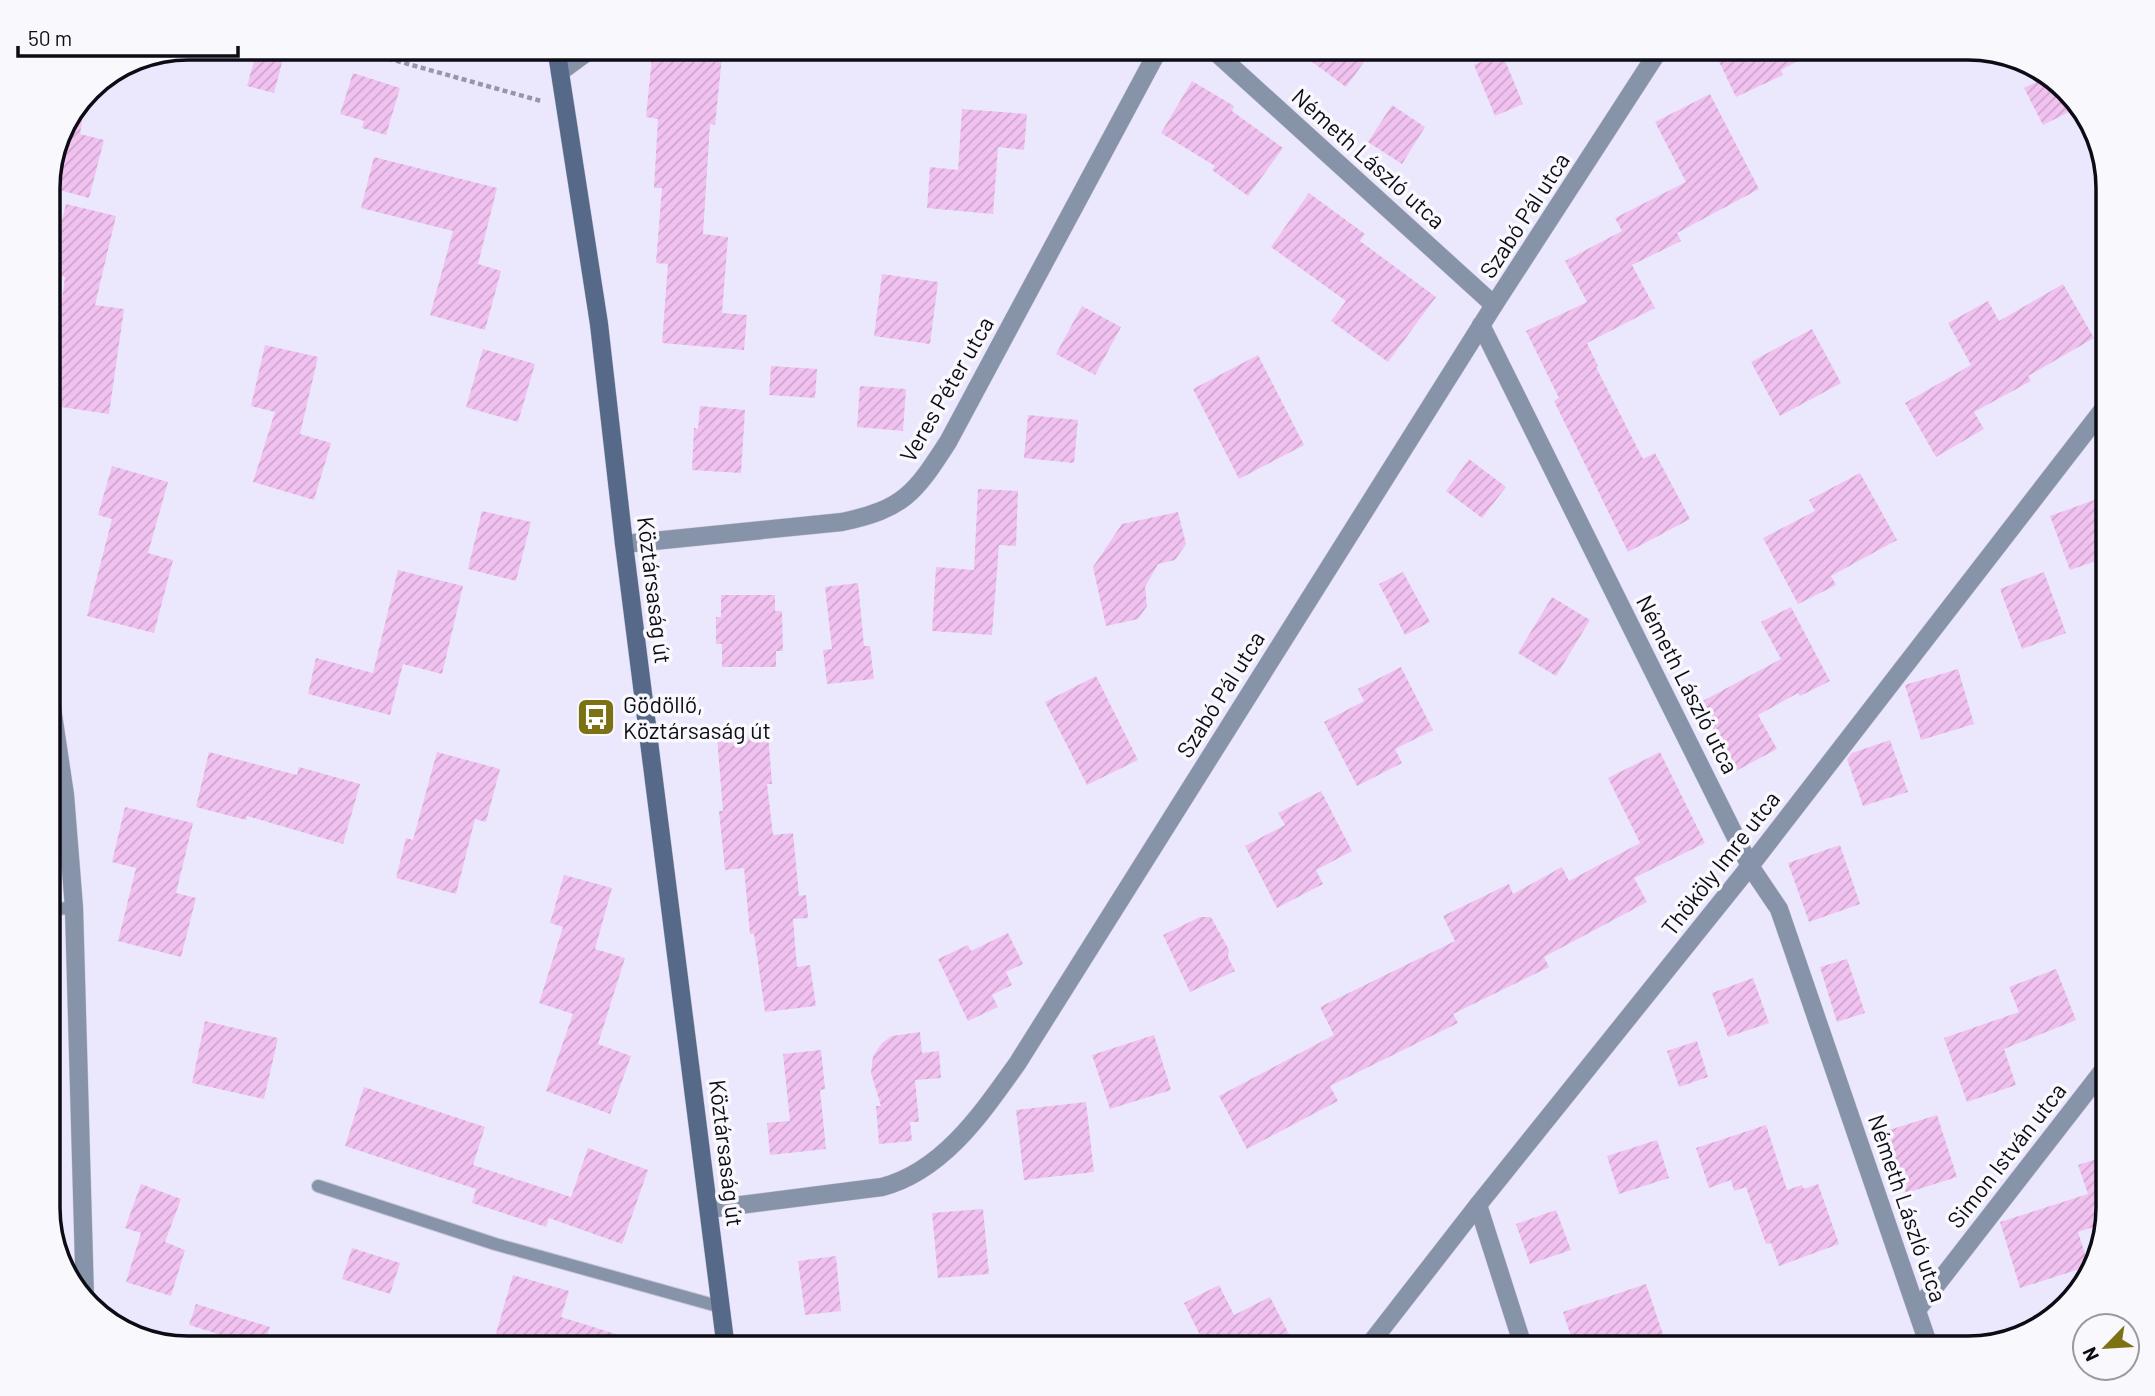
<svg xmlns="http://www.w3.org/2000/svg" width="2155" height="1396" viewBox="0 0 2155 1396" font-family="Barlow,sans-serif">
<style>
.building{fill:url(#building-hatch)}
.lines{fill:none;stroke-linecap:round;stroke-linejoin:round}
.service-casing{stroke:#c7c5d9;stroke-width:14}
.minor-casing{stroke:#c7c5d9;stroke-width:19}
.secondary-casing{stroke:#c7c5d9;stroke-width:19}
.path{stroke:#9795a6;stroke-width:4.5;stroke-dasharray:5 3.5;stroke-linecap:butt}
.service{stroke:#8693a9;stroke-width:12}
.minor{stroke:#8693a9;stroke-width:18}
.secondary{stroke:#566988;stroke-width:18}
.labels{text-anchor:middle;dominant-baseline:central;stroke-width:7;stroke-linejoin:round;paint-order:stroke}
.street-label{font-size:23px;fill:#0d0b14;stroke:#f8f8fd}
.poi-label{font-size:23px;fill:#0d0b14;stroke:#f8f8fd;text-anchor:start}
.rim{fill:none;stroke:#0d0b14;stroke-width:3.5}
</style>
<defs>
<pattern id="building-hatch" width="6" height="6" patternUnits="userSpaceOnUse" patternTransform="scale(1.75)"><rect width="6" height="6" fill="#f1c2f0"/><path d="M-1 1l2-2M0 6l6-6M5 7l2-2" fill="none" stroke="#cda5cd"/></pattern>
</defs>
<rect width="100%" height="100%" fill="#ebe8fe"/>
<g class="building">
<path d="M258,47H286L274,93L247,86Z"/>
<path d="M653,47H723L715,125L710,124L703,234L728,237L722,313L747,315L744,350L662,343L668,264L656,263L662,188H654L658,119L646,117Z"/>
<path d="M1292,47H1375L1346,87Z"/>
<path d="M1712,47H1824L1781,70L1783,75L1736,97Z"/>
<path d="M1502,53L1523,104L1495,116L1474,65Z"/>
<path d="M353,73L400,88L386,135L362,128L364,121L340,114Z"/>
<path d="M2050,75L2079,107L2043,125L2024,88Z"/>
<path d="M1192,81L1234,106L1232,111L1283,148L1248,196L1212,170L1215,166L1161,133Z"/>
<path d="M87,91L80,134L104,140L89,198L48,187L58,133Z"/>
<path d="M1710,94L1759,189L1677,233L1681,241L1632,265L1655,308L1587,343L1598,366L1596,367L1643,459L1655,453L1690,519L1628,552L1554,401L1559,398L1526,331L1587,302L1565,261L1622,231L1615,218L1686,182L1655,122Z"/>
<path d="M1392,105L1425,127L1402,164L1368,142Z"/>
<path d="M962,109L1027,114L1024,150L998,147L993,214L927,208L930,167L958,170Z"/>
<path d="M374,157L497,188L478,264L501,271L485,330L430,315L453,231L361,208Z"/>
<path d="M1309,193L1365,234L1360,241L1436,297L1388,362L1331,321L1346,301L1271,247Z"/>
<path d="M66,204L116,216L95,305L124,309L109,414L48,405L65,277L49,273Z"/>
<path d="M882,274L938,282L930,344L874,336Z"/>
<path d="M2063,284L2094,338L2028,376L2031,381L1974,412L1984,429L1936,457L1905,403L1971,365L1948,323L1988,301L1999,321Z"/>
<path d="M1082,306L1121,327L1095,375L1056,354Z"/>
<path d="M1812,329L1841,383L1780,416L1751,362Z"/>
<path d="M265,345L318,357L300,434L331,443L314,500L253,482L275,412L251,406Z"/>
<path d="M483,349L535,364L518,422L466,407Z"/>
<path d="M1258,355L1304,445L1239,479L1193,389Z"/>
<path d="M771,366L817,369L815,398L769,395Z"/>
<path d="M860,386L906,389L903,431L857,427Z"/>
<path d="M700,406L745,410L741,473L692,470L694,428L698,429Z"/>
<path d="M1028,415L1078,420L1074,463L1024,458Z"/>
<path d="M1469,459L1506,487L1482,518L1446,491Z"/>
<path d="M112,466L168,482L148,553L173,560L154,633L87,616L112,519L98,515Z"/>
<path d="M1860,473L1897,540L1831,576L1836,585L1798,604L1763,538L1815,511L1809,500Z"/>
<path d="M978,489L1018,491L1016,546L999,545L992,635L932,631L936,567L974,570Z"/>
<path d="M2108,495V557L2070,570L2050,516Z"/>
<path d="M482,511L531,522L516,581L468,569Z"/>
<path d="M1178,512L1186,544L1175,560L1158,564L1145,587L1147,606L1138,619L1106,626L1093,567L1122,524Z"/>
<path d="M398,570L463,586L442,674L403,664L390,715L308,694L316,658L373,673Z"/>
<path d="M1403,572L1430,622L1405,635L1379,584Z"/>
<path d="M2044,572L2066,633L2022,649L2000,589Z"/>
<path d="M858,583L864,646H870L874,679L827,684L823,650L832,649L825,587Z"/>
<path d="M721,595H775V611H782L783,651H776V667H722V644H716V617H721Z"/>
<path d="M1552,597L1590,620L1556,676L1518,653Z"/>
<path d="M1791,607L1830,681L1800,696L1798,693L1758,715L1777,749L1736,771L1699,703L1781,659L1761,622Z"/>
<path d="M1401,667L1433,730L1395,749L1402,763L1357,786L1324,722L1364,701L1358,689Z"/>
<path d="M1958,669L1974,724L1921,740L1905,685Z"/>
<path d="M1096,676L1138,760L1087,785L1045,702Z"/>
<path d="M768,733L772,784H767L773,835L793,833L799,896L806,895L808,918L793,919L797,967L810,965L816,1006L765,1012L754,934H750L744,868L725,870L719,811H723L717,737Z"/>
<path d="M1890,740L1908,792L1863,806L1847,759L1852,753Z"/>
<path d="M209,752L297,775L299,767L360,784L343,844L247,816L246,820L196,807Z"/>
<path d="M437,752L500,769L486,822L475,819L456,894L396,878L406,838L413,840Z"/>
<path d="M1660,752L1705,843L1634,878L1647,902L1544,957L1549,967L1453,1014L1458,1023L1330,1086L1338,1101L1247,1149L1219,1096L1334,1035L1320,1007L1455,941L1443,916L1509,884L1513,894L1562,867L1569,881L1640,843L1608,778Z"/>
<path d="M1321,791L1352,851L1316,870L1323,884L1277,908L1245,846L1285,825L1278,813Z"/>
<path d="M125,807L193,823L176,893L196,898L181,957L118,941L136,868L112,862Z"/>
<path d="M1840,845L1860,904L1809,922L1788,863Z"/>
<path d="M564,875L612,888L595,949L625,958L598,1044L631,1056L610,1114L546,1091L573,1014L539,1003L563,927L550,923Z"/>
<path d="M1200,917H1211L1229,950L1228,957L1235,971L1190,992L1163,935Z"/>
<path d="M1008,933L1023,964L1006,972L1012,985L992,995L998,1007L968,1021L938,959L968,945L971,951Z"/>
<path d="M1847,959L1865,1013L1837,1022L1820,967Z"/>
<path d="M2056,969L2076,1020L2004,1049L2016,1085L1967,1102L1944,1038L2019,1012L2009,987Z"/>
<path d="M1753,978L1769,1023L1728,1037L1712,993Z"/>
<path d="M205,1021L278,1038L264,1099L192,1083Z"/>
<path d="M920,1032L922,1053L939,1051L941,1078L915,1080L919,1122H910L912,1141L879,1144L876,1106H881L871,1073L873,1056L882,1043L892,1036Z"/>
<path d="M1154,1035L1171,1090L1110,1109L1092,1055Z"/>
<path d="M1697,1041L1708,1077L1679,1087L1667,1051Z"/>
<path d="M821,1050L825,1089L820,1090L826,1149L770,1155L767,1123L790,1121L783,1054Z"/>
<path d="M364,1087L485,1127L473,1165L571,1197L588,1148L648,1170L622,1244L549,1218L546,1227L472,1203L476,1189L345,1146Z"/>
<path d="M1086,1102L1094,1172L1024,1180L1016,1110Z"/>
<path d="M1937,1115L1957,1177L1906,1193L1886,1131Z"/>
<path d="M1766,1125L1787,1190L1802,1185L1804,1189L1818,1184L1839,1244L1779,1266L1771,1243L1766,1244L1746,1187L1734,1191L1731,1180L1709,1188L1696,1148Z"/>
<path d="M1657,1140L1669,1178L1619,1194L1607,1156Z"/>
<path d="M2108,1155V1209L2101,1231L2099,1225L2078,1232L2089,1266L2020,1288L2000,1222L2088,1194L2078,1165Z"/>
<path d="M141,1184L181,1199L165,1242L185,1250L171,1296L126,1282L141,1233L125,1228Z"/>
<path d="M983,1209L989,1274L938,1278L932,1213Z"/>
<path d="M1556,1210L1571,1250L1530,1264L1516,1224Z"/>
<path d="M352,1248L400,1263L390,1294L342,1279Z"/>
<path d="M836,1256L841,1311L805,1315L798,1261Z"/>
<path d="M513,1275L569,1291L561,1317L645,1343L644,1349H533L495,1337Z"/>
<path d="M1646,1284L1668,1349H1575L1563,1312Z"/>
<path d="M1219,1285L1234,1315L1270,1297L1292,1340L1274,1349H1207L1184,1303Z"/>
<path d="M196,1304L270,1327L263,1348L189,1325Z"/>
</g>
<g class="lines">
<g class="service-casing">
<g id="service">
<path d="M48,909L74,908"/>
<path d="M318,1186L495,1244L721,1307"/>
</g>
</g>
<g class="minor-casing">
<g id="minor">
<path d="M1210,47L1494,305"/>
<path d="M560,72L594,47"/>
<path d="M1481,325L1750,866L1779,909L1930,1349"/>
<path d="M624,544L842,522C904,509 915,493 948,442L1160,47"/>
<path d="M48,681L65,795L74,908L85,1299"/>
<path d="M1478,1205L1524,1349"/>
<path d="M709,1209L882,1187C943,1171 982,1113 1017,1064L1494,305L1661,47"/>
<path d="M1917,1310L2108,1064"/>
<path d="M1366,1349L1478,1205L1750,866L2108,403"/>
</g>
</g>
<g class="secondary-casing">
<path id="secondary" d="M556,47L599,324L624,544L726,1349"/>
</g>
<path class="path" d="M347,47L541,101"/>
<use href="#service" class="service"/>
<use href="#minor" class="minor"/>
<use href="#secondary" class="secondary"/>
</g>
<defs>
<g id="bus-square" transform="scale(2.0125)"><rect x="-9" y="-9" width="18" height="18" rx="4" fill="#7c7214" stroke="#f8f8fd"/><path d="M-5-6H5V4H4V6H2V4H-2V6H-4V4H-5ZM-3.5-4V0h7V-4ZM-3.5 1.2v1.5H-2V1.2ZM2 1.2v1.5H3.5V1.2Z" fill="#fff"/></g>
</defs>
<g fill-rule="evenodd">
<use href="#bus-square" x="596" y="717"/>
</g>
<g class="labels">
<g class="street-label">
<text transform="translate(1369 158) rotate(42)">Németh László utca</text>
<text transform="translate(1524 215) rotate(-57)">Szabó Pál utca</text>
<text transform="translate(946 389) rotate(-60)">Veres Péter utca</text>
<text transform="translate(655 590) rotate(83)">Köztársaság út</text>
<text transform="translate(1688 684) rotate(63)">Németh László utca</text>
<text transform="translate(1220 694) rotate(-58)">Szabó Pál utca</text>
<text transform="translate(1720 863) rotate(-52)">Thököly Imre utca</text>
<text transform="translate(727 1153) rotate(83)">Köztársaság út</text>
<text transform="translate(2006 1155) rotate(-52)">Simon István utca</text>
<text transform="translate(1908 1208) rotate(71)">Németh László utca</text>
</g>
<g class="poi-label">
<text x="623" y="704">Gödöllő,<tspan x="623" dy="26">Köztársaság út</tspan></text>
</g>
</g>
<path d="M0 0H2155V1396H0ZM188 60H1968A128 128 0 0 1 2096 188V1208A128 128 0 0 1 1968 1336H188A128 128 0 0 1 60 1208V188A128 128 0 0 1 188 60Z" fill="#f8f8fd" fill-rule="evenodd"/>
<path class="rim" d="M188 60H1968A128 128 0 0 1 2096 188V1208A128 128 0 0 1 1968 1336H188A128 128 0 0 1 60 1208V188A128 128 0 0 1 188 60Z"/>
<g transform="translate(2106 1347) rotate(245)"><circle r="33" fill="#f8f8fd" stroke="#9a99a0" stroke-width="2"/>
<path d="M0-5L12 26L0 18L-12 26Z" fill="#7c7214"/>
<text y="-10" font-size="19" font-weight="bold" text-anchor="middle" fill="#0d0b14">N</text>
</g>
<path d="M18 46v10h220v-10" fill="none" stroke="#0d0b14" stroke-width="3.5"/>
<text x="28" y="46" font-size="21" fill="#0d0b14" stroke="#f8f8fd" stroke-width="5" paint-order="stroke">50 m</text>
</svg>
